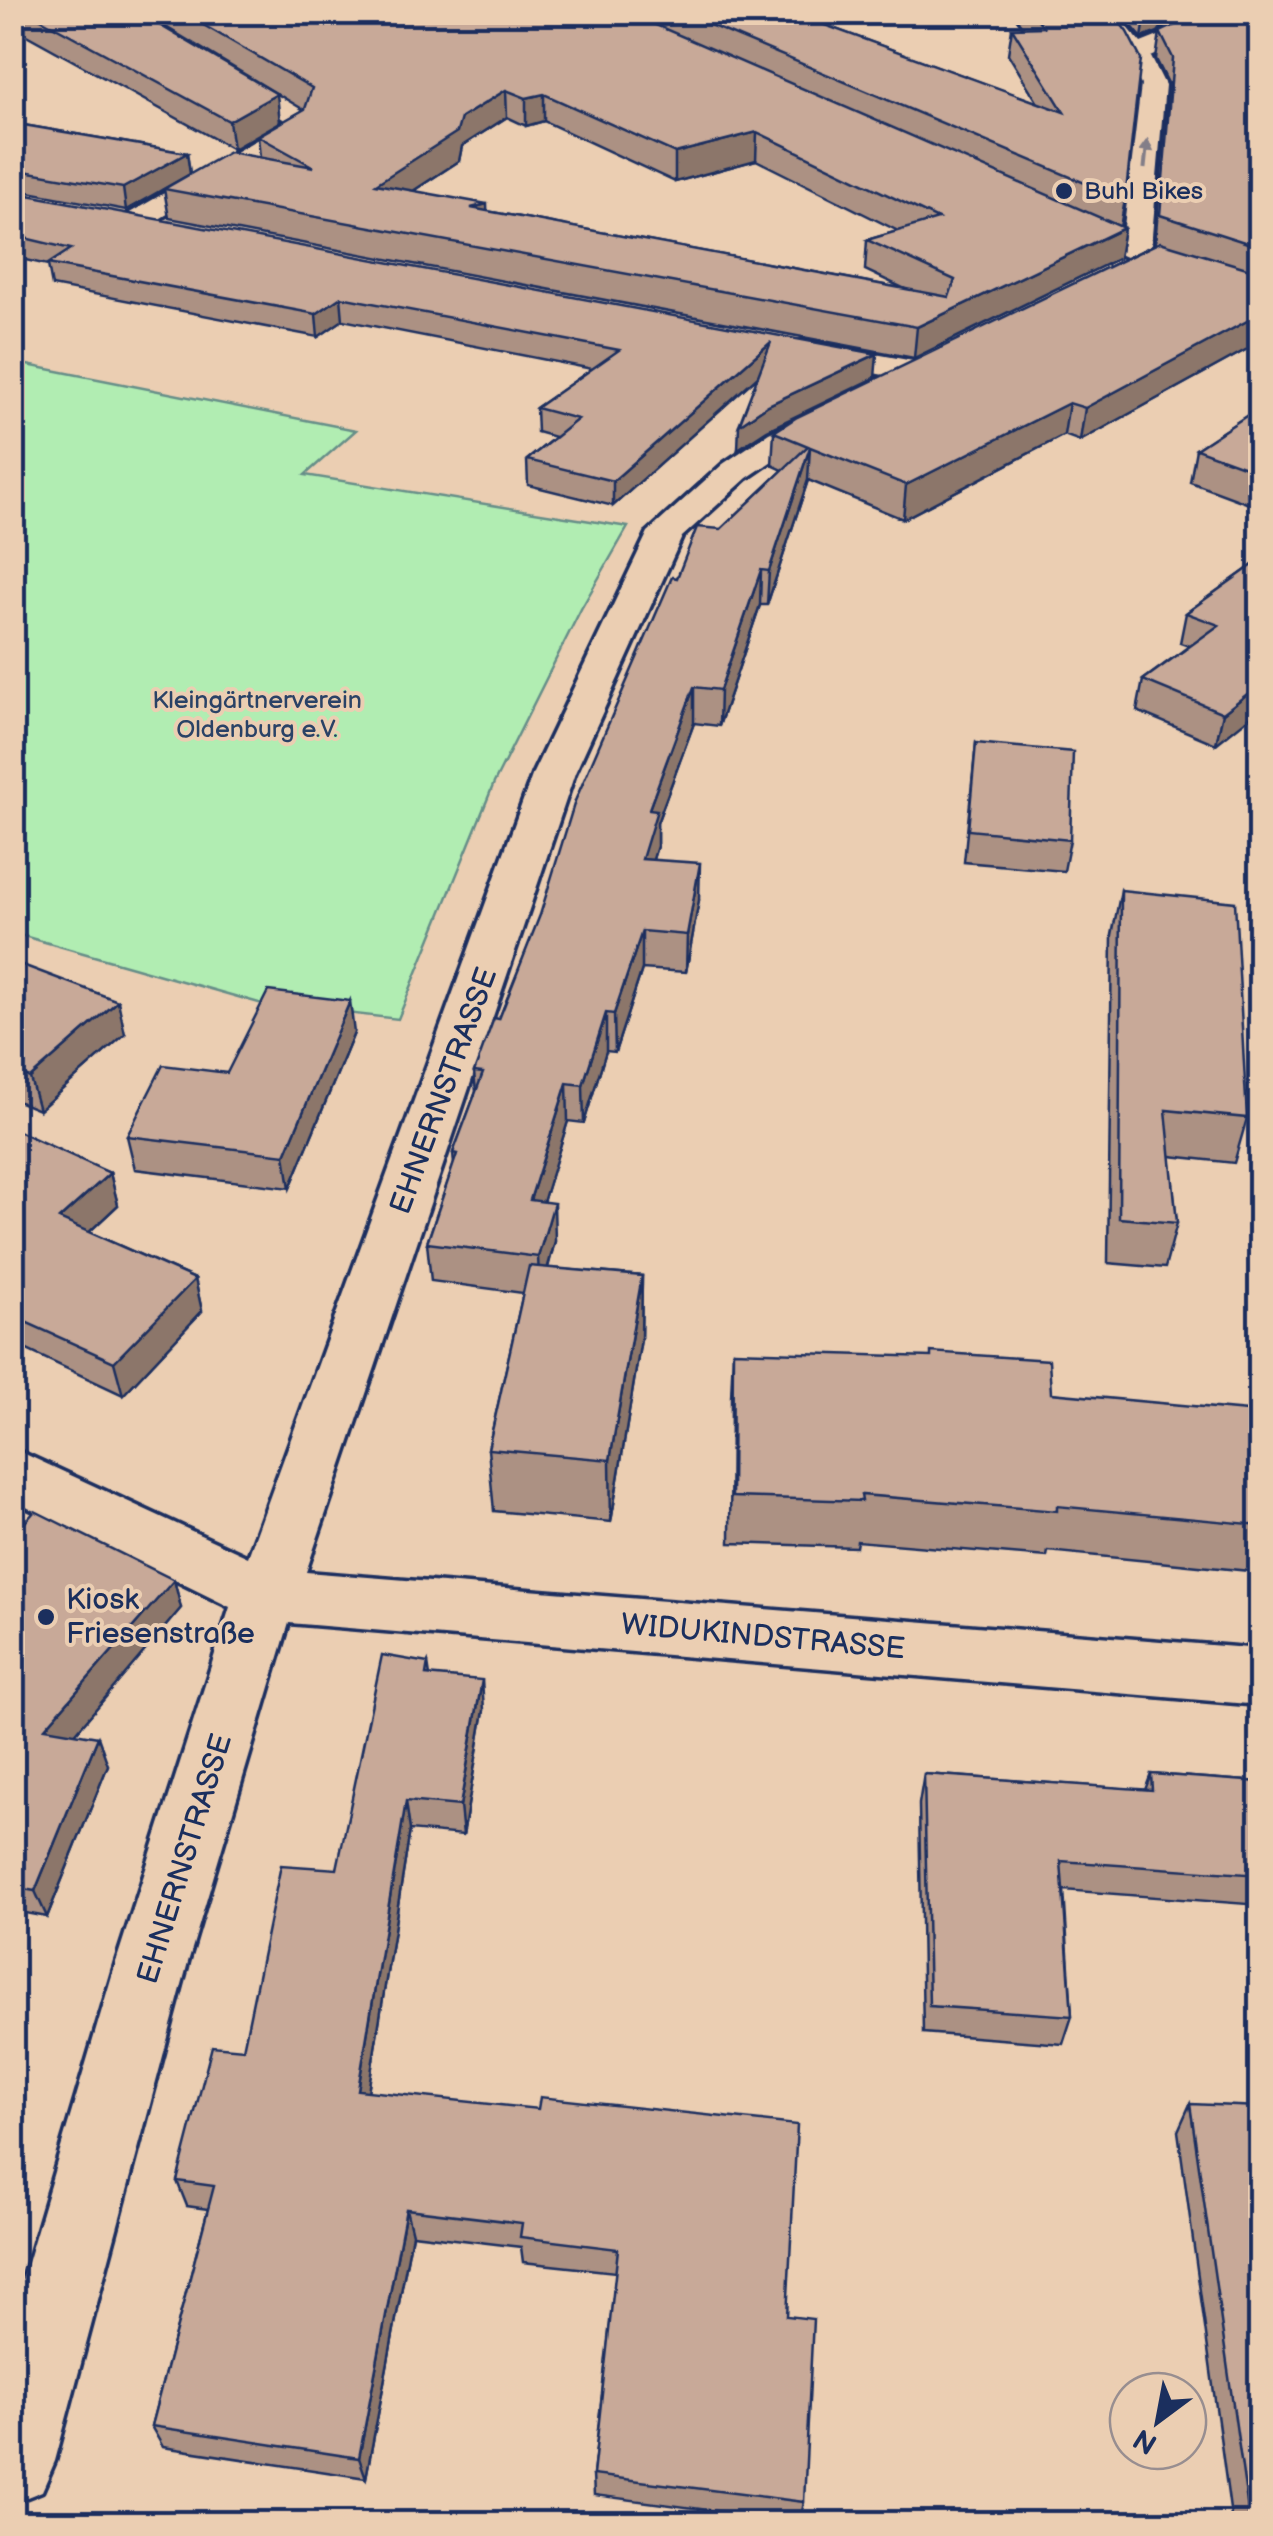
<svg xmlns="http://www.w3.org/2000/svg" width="1273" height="2536" viewBox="0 0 1273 2536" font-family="'Balsamiq Sans',sans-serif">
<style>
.green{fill:#b1edb2;stroke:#668e88;stroke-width:2.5}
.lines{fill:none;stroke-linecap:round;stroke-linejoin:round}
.street-casing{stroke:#1b2f5e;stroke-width:7}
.street{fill:#ebceb2;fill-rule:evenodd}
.wall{fill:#ac9183;stroke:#1b2f5e;stroke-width:2.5;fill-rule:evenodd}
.shaded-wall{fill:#8c766a;stroke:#1b2f5e;stroke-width:2.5}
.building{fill:#c8a998;stroke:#1b2f5e;stroke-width:2.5;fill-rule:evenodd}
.oneway{fill:#837e88}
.poi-dot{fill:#1b2f5e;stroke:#ebceb2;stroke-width:4}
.labels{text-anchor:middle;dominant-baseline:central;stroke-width:8;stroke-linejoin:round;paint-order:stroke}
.far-poi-label{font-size:25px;fill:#1b2f5e;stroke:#ebceb2;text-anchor:start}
.far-park-label{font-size:25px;fill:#2a4266;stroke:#ebceb2}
.street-label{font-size:30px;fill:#1b2f5e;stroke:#ebceb2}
.poi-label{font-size:30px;fill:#1b2f5e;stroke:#ebceb2;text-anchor:start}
</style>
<rect width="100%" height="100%" fill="#ebceb2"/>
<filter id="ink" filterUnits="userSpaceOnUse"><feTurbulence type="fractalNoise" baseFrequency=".01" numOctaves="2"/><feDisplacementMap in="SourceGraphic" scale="20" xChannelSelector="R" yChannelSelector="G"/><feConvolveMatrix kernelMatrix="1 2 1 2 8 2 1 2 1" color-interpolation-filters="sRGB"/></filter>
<g filter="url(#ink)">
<path class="green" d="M12,362L356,430L305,475L628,527L581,609L494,783L398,1019L259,1003L13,933Z"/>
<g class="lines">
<g class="street-casing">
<g id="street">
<path d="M104,12H133L307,112L310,128L141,230H121L117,224L121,218L284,124L285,120Z"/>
<path d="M1091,12H1115L1141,43L1161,35L1176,12H1199L1177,45L1151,57L1165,85L1151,247L1260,283V302L1142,264L1043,221L1039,215L1043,209L1053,207L1123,235L1141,85L1126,56Z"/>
<path d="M804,341L919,362L930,365L935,372L930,379L919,382L793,357L788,350L793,343Z"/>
<path d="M839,401L851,404L856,411L851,418L793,447L747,478L682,537L575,773L306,1572L1260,1649V1705L289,1623L188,1962L55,2461L42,2491L12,2503V2314L116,1962L230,1607L12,1500V1448L248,1557L533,773L648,532L723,464L769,433Z"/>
</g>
</g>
<use href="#street" class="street"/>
</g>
<g class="wall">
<path d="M12,12H137L280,122L233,149L12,27Z"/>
<path d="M141,12H789L1038,103L1008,54L1012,28H1023L1012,12H1112L1125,200L1120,227L1124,228L1119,258L914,358L169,218L164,189L260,158L258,136L304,110ZM507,117L526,126L544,121L675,182L756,160L898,231L867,240L865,270L905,289L487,211L413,191L459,161L462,146Z"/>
<path d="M1120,12H1173L1158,32L1142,38Z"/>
<path d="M1260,12V342L1080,441L1064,435L903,519L808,480L767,605H760L719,726L694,723L657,823V846L653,859L699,900L686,972L642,969L615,1052L606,1051L584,1123L568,1121L543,1202L555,1241L548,1268L642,1276L641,1339L611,1522L494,1511L488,1449L523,1293L431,1281L427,1243L454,1164L453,1153L476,1092L474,1072L499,1019L677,578L721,529L783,470L772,465L774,432L1155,244L1169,85L1156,59L1160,32L1184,21Z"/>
<path d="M12,123L187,153L190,174L126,210L12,189Z"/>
<path d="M12,192L875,378L767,430L738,449L757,377L613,506L528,485L527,460L555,437L537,432L536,408L592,369L343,320L318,337L52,286L48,265L12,257Z"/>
<path d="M1260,407V500L1252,505L1190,482L1196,449Z"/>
<path d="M1260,560L1216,744L1137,711L1143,680L1189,646L1180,643L1186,613Z"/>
<path d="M976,743L1070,840L1064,871L964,862Z"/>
<path d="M1121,890L1247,1118L1234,1163L1170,1156L1177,1223L1165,1268L1108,1263L1112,935Z"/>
<path d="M12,938L21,965L125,1034L39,1110L12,1099Z"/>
<path d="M354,1033L290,1188L135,1169L127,1136L227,1073Z"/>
<path d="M12,1136L110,1173L118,1205L89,1232L195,1279L202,1311L123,1395L12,1343Z"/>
<path d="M733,1351L1051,1393L1260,1428V1572L1048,1551L1047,1557L857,1541L856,1547L730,1543L731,1398Z"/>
<path d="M12,1527L174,1580L181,1608L75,1733L108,1765L47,1917L20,1912L12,1934Z"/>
<path d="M428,1663L430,1676L484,1710L463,1835L410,1830L368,2091L787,2316L804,2502L800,2522L594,2495L593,2475L616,2272L523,2262L521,2247L412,2234L366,2478L163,2447L151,2426L208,2209L187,2206L177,2181L243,2049L337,1869Z"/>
<path d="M924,1774L1145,1790L1151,1774L1260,1782V1905L1064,1890L1072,2016L1063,2044L923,2033L919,1804Z"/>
<path d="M1190,2104L1260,2524H1232L1178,2131Z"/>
</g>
<g class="shaded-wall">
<path d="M1173,12L1158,32L1142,38L1146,13Z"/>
<path d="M506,90L507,117L462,146L459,161L379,213L376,184L461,118Z"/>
<path d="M277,94L280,122L233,149L229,121Z"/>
<path d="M544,94V121L526,126V98Z"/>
<path d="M757,132L756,160L675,182V153Z"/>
<path d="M187,153L190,174L126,210L123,188Z"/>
<path d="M487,204L488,233L471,208Z"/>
<path d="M1124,228L1119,258L914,358L917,327Z"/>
<path d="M341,297L343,320L318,337L316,314Z"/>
<path d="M1260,314V342L1080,441L1085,408Z"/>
<path d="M771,342L769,366L613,506V481Z"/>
<path d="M877,354L875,378L767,430L738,449L739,425L768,405Z"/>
<path d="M1069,403L1064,435L903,519L906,485Z"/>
<path d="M810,447L808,480L767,605L769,571Z"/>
<path d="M1260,471V500L1252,505L1259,472Z"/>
<path d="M761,570L760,605L719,726L720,690Z"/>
<path d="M1260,684V709L1216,744L1223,713Z"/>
<path d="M694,687V723L657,823V846L642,895V859L649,809Z"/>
<path d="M700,863L699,900L686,972L687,935Z"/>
<path d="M642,931V969L615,1052L614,1014Z"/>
<path d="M15,939L23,971L12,980V941Z"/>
<path d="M118,1001L125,1034L39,1110L30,1078Z"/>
<path d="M350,1001L354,1033L290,1188L285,1155Z"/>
<path d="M606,1013V1051L584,1123L583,1085Z"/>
<path d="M567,1083L568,1121L532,1238L530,1200Z"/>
<path d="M110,1173L118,1205L68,1252L59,1219Z"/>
<path d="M554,1203L555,1241L540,1295L538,1257Z"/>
<path d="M642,1276L641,1339L611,1522L610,1460Z"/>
<path d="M195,1279L202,1311L123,1395L114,1362Z"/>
<path d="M174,1580L181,1608L56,1756L45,1728Z"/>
<path d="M482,1680L484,1710L463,1835L460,1806Z"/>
<path d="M98,1737L108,1765L47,1917L35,1891Z"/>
<path d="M406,1801L410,1830L364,2117L358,2090Z"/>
<path d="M12,1896L20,1912L12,1934Z"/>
<path d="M406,2209L412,2234L366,2478L359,2458Z"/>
</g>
<g class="building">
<path d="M28,12H137L277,94L229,121Z"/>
<path d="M181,12H626L1124,228L917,327L164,189L229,152L314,167L258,136L305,109L312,88ZM506,90L526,98L544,94L675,153L757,132L938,219L867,240L955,280L949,297L471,208L487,204L376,184L457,132L461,118Z"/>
<path d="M679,12H789L1064,112L1012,28L1043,27L1033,12H1112L1127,32L1141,59L1125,200Z"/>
<path d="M1189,12H1260V247L1160,215L1173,58L1160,32L1184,21Z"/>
<path d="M12,123L187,153L123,188L12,169Z"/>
<path d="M12,192L877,354L768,405L739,425L771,342L613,481L527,460L578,419L536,408L619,350L341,297L316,314L48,264L71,249L12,235Z"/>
<path d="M1160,242L1260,272V314L1085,408L1069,403L906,485L810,447L769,571L761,570L720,690L694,687L649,809L657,810L642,859L700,863L687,935L642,931L614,1014L606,1013L583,1085L567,1083L530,1200L554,1203L538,1257L427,1243L457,1154L453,1153L483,1073L474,1072L494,1018L499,1019L540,915L575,801L672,577L677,578L697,527L721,529L808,446L774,432L797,417Z"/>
<path d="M1260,407V471L1259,472L1196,449Z"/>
<path d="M1260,560V684L1223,713L1143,680L1219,625L1186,613Z"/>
<path d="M976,743L1073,752L1070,840L968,830Z"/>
<path d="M1121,890L1235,902L1247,1118L1166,1110L1177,1223L1119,1218Z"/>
<path d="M12,961L118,1001L30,1078L12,1071Z"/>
<path d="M268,991L350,1001L285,1155L127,1136L163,1065L227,1073Z"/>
<path d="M18,1131L110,1173L59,1219L195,1279L114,1362L12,1316V1136Z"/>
<path d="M529,1266L642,1276L610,1460L488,1449Z"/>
<path d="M733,1351L931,1357V1352L1049,1360L1051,1393L1258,1412L1260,1428V1525L1057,1506V1511L861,1495L862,1501L732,1497Z"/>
<path d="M35,1511L174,1580L45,1728L98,1737L35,1891L12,1887V1527L18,1530Z"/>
<path d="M382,1655L428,1663L426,1675L482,1680L460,1806L406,1801L358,2090L538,2109L540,2097L797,2125L787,2316L813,2319L804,2502L593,2475L618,2249L520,2237L522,2223L406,2209L359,2458L151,2426L214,2186L177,2181L212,2046L243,2049L281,1865L337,1869Z"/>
<path d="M924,1774L1152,1790L1151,1774L1260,1782V1875L1061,1861L1072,2016L929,2006Z"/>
<path d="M1190,2104L1260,2107V2524H1250Z"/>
</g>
<defs><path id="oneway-solid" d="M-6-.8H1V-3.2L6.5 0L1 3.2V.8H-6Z" transform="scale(2.5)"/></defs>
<use class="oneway" href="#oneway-solid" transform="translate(1146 154) rotate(-84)"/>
</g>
<g class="poi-dot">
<circle cx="1064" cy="191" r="10"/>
<circle cx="46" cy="1617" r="10"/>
</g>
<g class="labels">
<g class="far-poi-label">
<text x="1084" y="191">Buhl Bikes</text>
</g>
<g class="far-park-label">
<text x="257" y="700">Kleingärtnerverein<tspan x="257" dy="29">Oldenburg e.V.</tspan></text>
</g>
<g class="street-label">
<text transform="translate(444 1091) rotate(-70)">EHNERNSTRASSE</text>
<text transform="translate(763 1637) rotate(5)">WIDUKINDSTRASSE</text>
<text transform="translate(185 1859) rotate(-73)">EHNERNSTRASSE</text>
</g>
<g class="poi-label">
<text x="66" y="1600">Kiosk<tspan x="66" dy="34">Friesenstraße</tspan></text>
</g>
</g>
<rect width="1273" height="2536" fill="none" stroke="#ebceb2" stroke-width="50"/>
<rect x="25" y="25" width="1223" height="2486" fill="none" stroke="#1b2f5e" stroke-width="4" filter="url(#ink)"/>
<g transform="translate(1158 2421) rotate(212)"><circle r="48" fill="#ebceb2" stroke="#988e90" stroke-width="2.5"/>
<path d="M0-8L18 38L0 25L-18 38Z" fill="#1b2f5e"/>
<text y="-15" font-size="28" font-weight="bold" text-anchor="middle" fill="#1b2f5e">N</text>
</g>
</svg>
